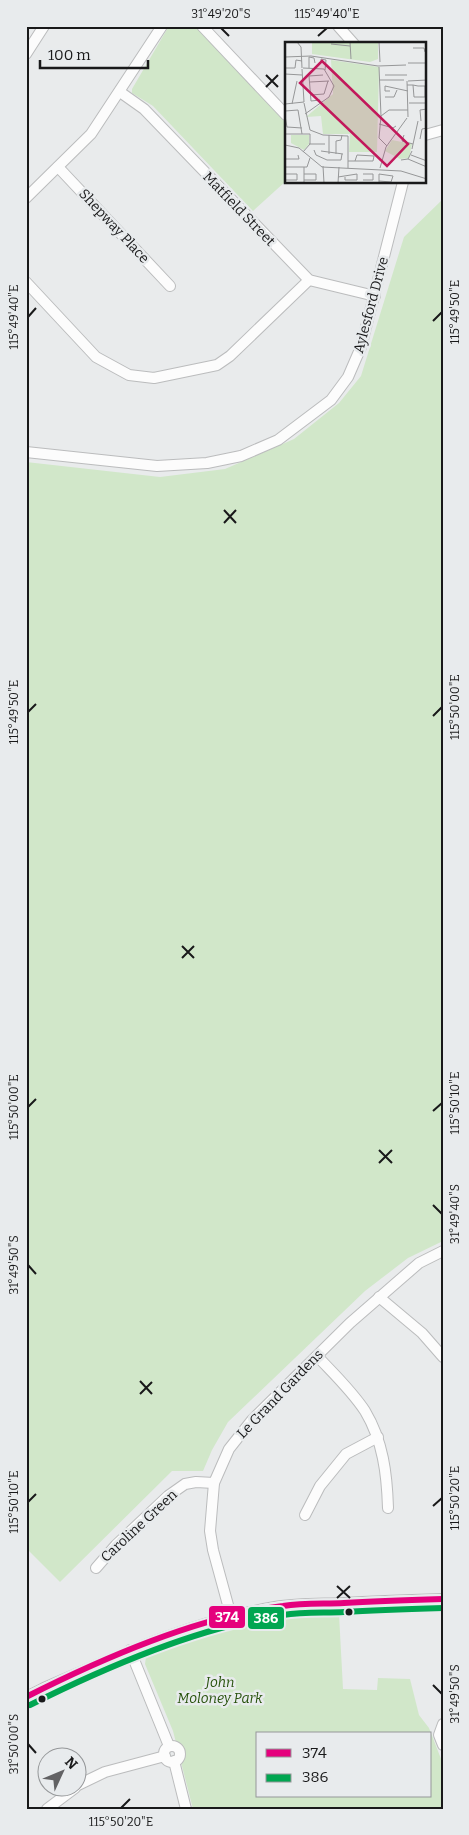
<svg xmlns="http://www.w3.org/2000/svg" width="469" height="1835" viewBox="0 0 469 1835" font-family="Bitter,serif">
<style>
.green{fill:#d1e7c9;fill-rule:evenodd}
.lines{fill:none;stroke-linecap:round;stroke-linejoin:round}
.minor-casing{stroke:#bbbcbd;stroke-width:12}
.minor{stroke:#fcfcfc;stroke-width:10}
.bus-1-casing{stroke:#e8ebed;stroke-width:10}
.bus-2-casing{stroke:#e8ebed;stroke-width:10}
.bus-1{stroke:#e5007d;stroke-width:6}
.bus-2{stroke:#00a651;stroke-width:6}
.ticks{fill:none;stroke:#19191a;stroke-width:2}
.bus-dot{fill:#19191a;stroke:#e8ebed;stroke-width:2}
.labels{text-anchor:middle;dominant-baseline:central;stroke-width:5;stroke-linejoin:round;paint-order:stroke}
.street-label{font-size:14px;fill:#19191a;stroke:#e8ebed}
.park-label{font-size:14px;font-style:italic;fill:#29530e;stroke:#e8ebed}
.inset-road{fill:none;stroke:#969798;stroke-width:1}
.view{fill:#c2185b;fill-opacity:0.15;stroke:#c2185b;stroke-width:2.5}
.inset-edge{fill:none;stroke:#19191a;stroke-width:2.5}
.line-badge{stroke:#e8ebed;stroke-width:2}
.badge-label{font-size:14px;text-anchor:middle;font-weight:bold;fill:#fff}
.neatline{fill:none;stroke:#19191a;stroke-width:2}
.ticks-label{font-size:12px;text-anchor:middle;fill:#19191a}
</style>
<rect width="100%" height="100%" fill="#e9ebec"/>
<g class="green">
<path d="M169,26H195L286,123V181L253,211L153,106L132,93V89Z"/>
<path d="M443,199V1241L408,1258L365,1291L228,1422L212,1450L203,1471H172L60,1582L26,1548V462L160,477L225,469L294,439L339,403L361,376L404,237Z"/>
<path d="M339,1614L343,1689L377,1690L378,1678L410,1679L419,1715L429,1728L443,1764V1809H193L173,1731L145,1664L146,1657C156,1650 168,1647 179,1643C231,1623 284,1618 339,1614ZM258,1734H430V1796H258Z"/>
</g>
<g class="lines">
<g class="minor-casing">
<g id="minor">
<path d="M202,26L286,115"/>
<path d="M338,26L354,44"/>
<path d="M26,54L44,26"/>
<path d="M120,92L144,109L309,280L375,296"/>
<path d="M425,135L443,130"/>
<path d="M58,167L170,286"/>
<path d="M26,198L91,134L162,26"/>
<path d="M26,282L96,357L129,375L154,378L217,365L230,356L309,280"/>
<path d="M26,452L157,466L207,463L241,456L278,440L331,400L348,377L361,347L403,182"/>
<path d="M379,1297L422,1333L443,1357"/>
<path d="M317,1356C333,1373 352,1391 365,1411C383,1441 387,1474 388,1508"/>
<path d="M305,1515L320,1486L346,1454L378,1437"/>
<path d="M96,1568L116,1545L168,1496L185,1484L196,1482L214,1483"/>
<path d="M231,1616L213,1550L210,1531L214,1483L229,1449L252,1420L350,1323L419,1263L443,1251"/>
<path d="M130,1650L169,1746"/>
<path d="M26,1697L42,1689C119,1655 192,1621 275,1607C298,1603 321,1604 344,1603C377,1601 410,1600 443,1599"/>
<path d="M443,1724L439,1735L443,1745"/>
<circle cx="172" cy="1754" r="8"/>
<path d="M174,1761L186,1809"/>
<path d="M78,1785L105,1772L165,1756"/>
<path d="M47,1809L75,1788"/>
</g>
</g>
<use href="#minor" class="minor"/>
<g class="bus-1-casing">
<path id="bus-1" d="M26,1697C101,1659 200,1616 283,1606C303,1603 324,1604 344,1603C377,1601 410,1600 443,1599"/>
</g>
<g class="bus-2-casing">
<path id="bus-2" d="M30,1705C104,1668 201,1626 283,1615C303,1612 324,1613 344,1612C377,1610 410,1609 443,1608"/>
</g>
<use href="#bus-1" class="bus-1"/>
<use href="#bus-2" class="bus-2"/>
</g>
<path class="ticks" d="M221,28L229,36M318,36L327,28M266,75L278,87M266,87L278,75M28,317L36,308M433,321L442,312M224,510L236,523M224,523L236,510M28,712L36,704M433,716L442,707M182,946L194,958M182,958L194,946M28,1107L36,1099M433,1111L442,1103M379,1150L392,1163M379,1163L392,1150M433,1205L442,1214M28,1265L36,1274M140,1381L152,1394M140,1394L152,1382M28,1502L36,1494M433,1506L442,1498M337,1586L350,1598M337,1598L350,1586M433,1685L442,1694M28,1744L36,1753M121,1808L130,1799"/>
<g class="bus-dot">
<circle cx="349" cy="1612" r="4.5"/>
<circle cx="42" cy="1699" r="4.5"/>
</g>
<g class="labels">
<g class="street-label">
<text transform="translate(239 209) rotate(46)">Matfield Street</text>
<text transform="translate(114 226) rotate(47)">Shepway Place</text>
<text transform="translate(371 305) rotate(-75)">Aylesford Drive</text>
<text transform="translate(280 1394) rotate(-46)">Le Grand Gardens</text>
<text transform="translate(139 1526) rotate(-43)">Caroline Green</text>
</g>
<g class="park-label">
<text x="220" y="1682">John<tspan x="220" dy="16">Moloney Park</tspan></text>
</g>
</g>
<g transform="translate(285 42)">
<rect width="141" height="141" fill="#e9ebec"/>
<path d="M27,0H93V17L85,20L27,12ZM46,18L94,25L92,110H64L65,92H38L36,74L21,75L48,52ZM6,93H24V102L19,108L6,101ZM107,98L127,102L124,116L115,117L100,109Z" fill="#d1e7c9"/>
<path class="inset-road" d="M12,0L16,5L17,26M65,0L66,17M94,0L95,20M46,2L65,4M128,6H139L140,10M0,15L26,14L93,24L121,23M36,21V17L41,18L40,28M123,21H142M94,25L96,74M0,26H10L11,18L17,19M18,26L39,27L49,44L44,55L20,72M24,26V15L29,16L30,21M17,27L19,60M0,32L17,33M100,33H122M94,38H119M122,39L123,75M123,39L142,38M25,40L44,39M122,43H128L133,44H140V55H129L128,43M105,49H100V44L123,49M26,53L39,52L43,39M100,55H109L112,48M35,58L26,59L24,34L38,33M19,61L25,88M124,61H142M0,62L19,60M7,62L12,39M0,69L13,68L17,92M0,74L2,85L17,86M136,79L135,68L142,67M94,82L108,86L111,84M25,88L38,93L63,94V126M0,92H25M119,93L117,99L128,102M135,97L137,87L142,86M24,102H40M0,103L14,106L37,125L116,129L142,137M102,104L94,96L96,74L104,68H123M127,107L133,79M29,108L31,113L42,118H56L57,112M36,109L58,112M18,110L25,102V92M44,112V93M51,112V99L56,98L57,93M126,113L142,119M0,117H14L13,113M123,117L142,125M116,118L123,117L127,109M63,119H88L89,114L72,113L70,119M38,124L39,141M0,125H22L25,116M95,126L101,105L122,76M0,132H12V138H0M78,132H88V138H78M53,135L72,132V138H60V135M19,138H31V132H19M19,141V125M53,141L54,125M94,141V132L108,134L106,140L94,139"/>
<path class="view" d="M37,19L123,102L102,124L15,41Z"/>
<rect width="141" height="141" class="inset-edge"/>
</g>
<g class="line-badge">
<rect x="208" y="1605" width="38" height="24" rx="5" fill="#e5007d"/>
<rect x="247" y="1606" width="38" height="24" rx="5" fill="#00a651"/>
</g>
<g class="badge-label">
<text x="227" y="1622">374</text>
<text x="266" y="1623">386</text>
</g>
<rect width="469" height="1835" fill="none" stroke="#e8ebed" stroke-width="55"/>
<rect x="256" y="1732" width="175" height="65" fill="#e8ebed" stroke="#959799"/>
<rect x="266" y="1749" width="25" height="8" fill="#e5007d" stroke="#959799"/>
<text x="302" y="1758" font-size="15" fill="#19191a">374</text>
<rect x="266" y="1774" width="25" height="8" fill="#00a651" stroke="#959799"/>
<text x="302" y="1782" font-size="15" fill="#19191a">386</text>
<g transform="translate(62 1772) rotate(46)"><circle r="24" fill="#e8ebed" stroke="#959799"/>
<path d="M0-4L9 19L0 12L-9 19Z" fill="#626264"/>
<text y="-8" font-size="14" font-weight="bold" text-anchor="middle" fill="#19191a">N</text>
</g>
<path d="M40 60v8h108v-8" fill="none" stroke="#19191a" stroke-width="2.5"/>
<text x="48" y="60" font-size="15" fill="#19191a" stroke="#e8ebed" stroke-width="4" paint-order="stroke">100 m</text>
<rect x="28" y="28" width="414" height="1780" class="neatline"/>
<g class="ticks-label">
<text x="221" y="18">31°49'20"S</text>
<text x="327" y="18">115°49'40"E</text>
<text transform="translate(455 312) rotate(-90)" y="4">115°49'50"E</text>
<text transform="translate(14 317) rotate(-90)" y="4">115°49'40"E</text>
<text transform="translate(455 707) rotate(-90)" y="4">115°50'00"E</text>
<text transform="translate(14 712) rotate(-90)" y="4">115°49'50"E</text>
<text transform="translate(455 1103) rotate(-90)" y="4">115°50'10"E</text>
<text transform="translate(14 1107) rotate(-90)" y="4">115°50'00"E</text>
<text transform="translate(455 1214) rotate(-90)" y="4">31°49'40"S</text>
<text transform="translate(14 1265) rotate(-90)" y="4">31°49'50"S</text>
<text transform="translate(455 1498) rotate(-90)" y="4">115°50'20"E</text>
<text transform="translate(14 1502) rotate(-90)" y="4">115°50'10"E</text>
<text transform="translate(455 1694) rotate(-90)" y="4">31°49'50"S</text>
<text transform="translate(14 1744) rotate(-90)" y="4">31°50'00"S</text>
<text x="121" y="1826">115°50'20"E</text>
</g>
</svg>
